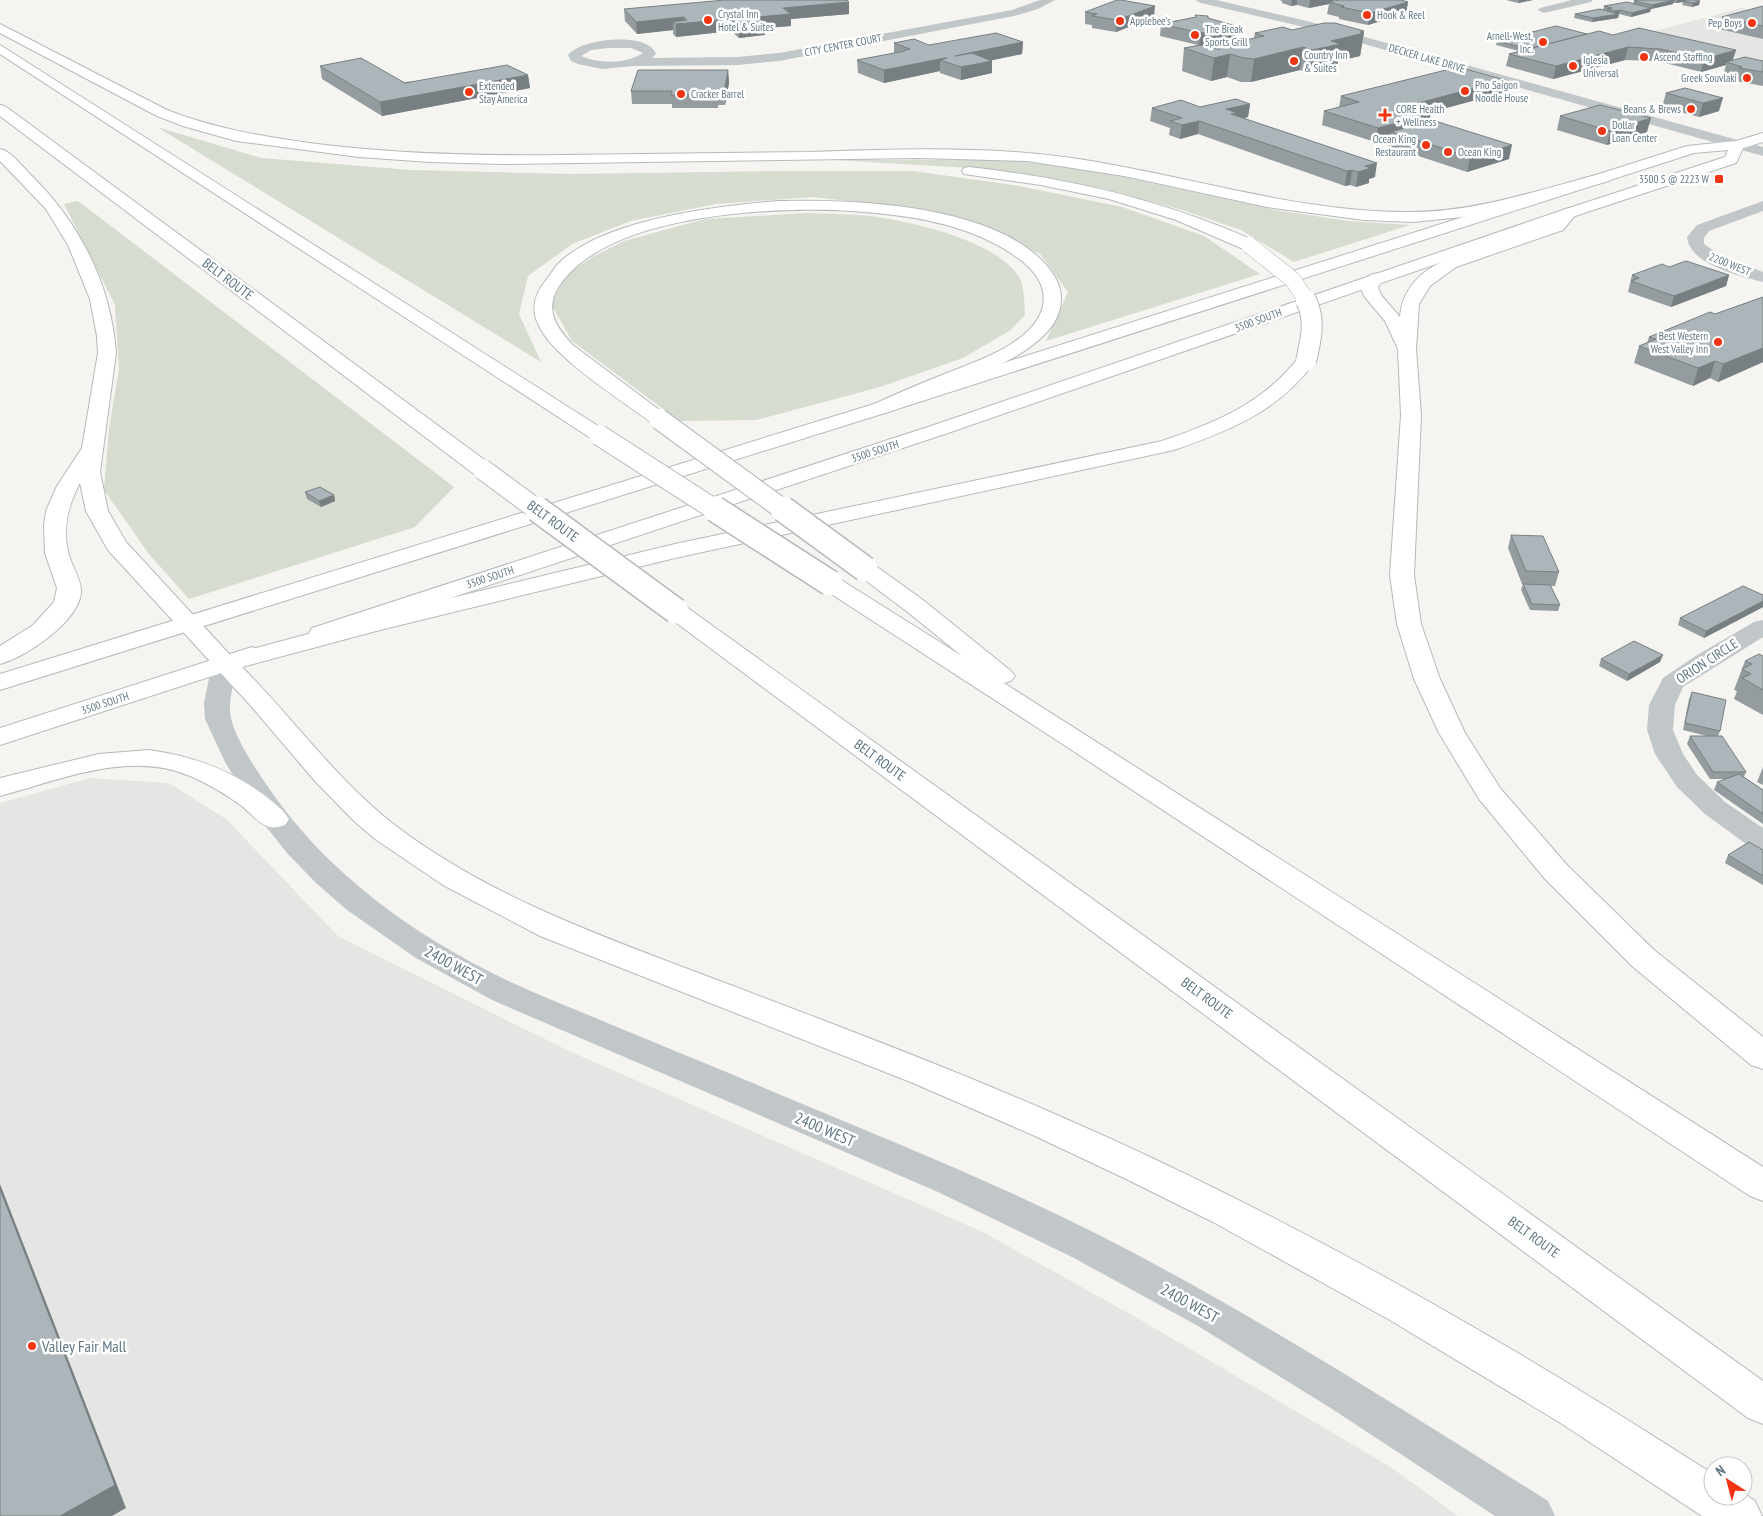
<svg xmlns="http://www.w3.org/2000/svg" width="1763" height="1516" viewBox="0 0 1763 1516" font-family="'PT Sans Narrow',sans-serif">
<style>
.built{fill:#e5e6e3}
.green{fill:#d6dcd0}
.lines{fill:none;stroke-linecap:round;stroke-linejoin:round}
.major-casing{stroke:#b4b9bc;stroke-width:2}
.highway-casing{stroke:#b5b9bc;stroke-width:2}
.minor{fill:#c1c6c9;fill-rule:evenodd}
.major{fill:#fff;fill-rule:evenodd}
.highway{fill:#fff;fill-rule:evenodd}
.highway-bridge-far2-casing{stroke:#b5b9bc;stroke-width:17;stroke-linecap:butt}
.highway-bridge-far1-casing{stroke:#b5b9bc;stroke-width:22;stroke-linecap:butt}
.highway-bridge-casing{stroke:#b5b9bc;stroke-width:28;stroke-linecap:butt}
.highway-bridge-far2{stroke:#fff;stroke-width:16}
.highway-bridge-far1{stroke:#fff;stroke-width:20}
.highway-bridge{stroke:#fff;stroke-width:25}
.wall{fill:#949c9f}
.shaded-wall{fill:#787f82}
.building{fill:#acb5b9;stroke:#787f82}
.poi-dot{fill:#f23413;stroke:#fff;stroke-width:2}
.labels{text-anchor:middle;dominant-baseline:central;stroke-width:5;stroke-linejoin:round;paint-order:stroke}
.far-poi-label{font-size:11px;fill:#617784;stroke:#fff;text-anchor:start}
.far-street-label{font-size:11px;fill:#617784;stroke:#fff}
.street-label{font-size:14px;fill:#617784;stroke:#fff}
.near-street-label{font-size:16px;fill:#617784;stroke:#fff}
.near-poi-label{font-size:16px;fill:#617784;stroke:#fff;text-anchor:start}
</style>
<rect width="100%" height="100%" fill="#f5f4f0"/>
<g class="built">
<path d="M1742,8L1763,13V63L1643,34Z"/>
<path d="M90,778L169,783L226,819L338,936L569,1051L983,1232L1139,1319L1389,1466L1458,1516H0V803Z"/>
</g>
<g class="green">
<path d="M157,127L261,158L411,170L573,174L780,171H913L1019,186L1122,207L1204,236L1260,274L1046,341L1068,292L1040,254L983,226L912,208L812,197L716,204L631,221L572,244L528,276L519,314L541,362Z"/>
<path d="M835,160H1011L1100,172L1281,211L1349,221L1410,225L1294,262L1241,230L1179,209L1104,189L969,168Z"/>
<path d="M78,201L454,487L415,527L189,599L149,554L104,490L109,429L119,369L115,305L64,204Z"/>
<path d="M807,213C828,214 849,214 869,216C910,221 991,239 1017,274C1025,284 1024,302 1025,315L1011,330L963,358L880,387L756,420L679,421L572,341L551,304L566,275L594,256L624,241L705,219Z"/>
</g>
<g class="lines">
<g class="major-casing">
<g id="major">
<path d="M1763,133V142L1743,148L1736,163L1575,216L948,433L330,638L321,640L312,638L309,633L312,628L934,425L1563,210L1725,157L1728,150L1694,153L888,412L0,690V674L874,404L1687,146L1736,141Z"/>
<path d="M252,647L261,650L265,655L261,660L0,745V728Z"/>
<path d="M149,750C192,756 229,769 264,795C273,802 283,809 289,819L285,825C278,827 274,829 267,826C258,823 250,813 243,807C227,795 209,784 190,776C129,750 60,780 0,796V778L99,754Z"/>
</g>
</g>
<g class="highway-casing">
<g id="highway">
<path d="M0,24L167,110C213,128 260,136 309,143C393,154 478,156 563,155C646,154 729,153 811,152C865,150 918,148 972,150C1023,151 1074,157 1124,167C1219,185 1313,213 1411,212C1477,212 1541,189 1604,173L1609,175L1612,178L1609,181L1510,208L1462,217L1413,222L1364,220L1267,207L1124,176L1027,161L918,158L502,164L430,162L359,157L236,141L183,126L157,116L0,33Z"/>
<path d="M0,45L606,431L609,435L606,439L599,441L592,439L0,54Z"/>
<path d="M0,105L5,106L490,464L493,469L490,474L482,475L474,474L0,116Z"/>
<path d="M0,149C11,151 21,165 29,173C79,222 111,283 116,353L100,472L108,511L126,542L230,655L364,619L675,544L1162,441C1217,422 1262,404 1299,357L1306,355L1313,357L1315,361C1281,410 1229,431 1174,450L675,558L380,630L242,667C294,719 337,781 396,826C491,898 606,938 717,980C831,1023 945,1066 1057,1115C1285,1214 1504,1339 1713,1474V1496H1743V1493L1755,1501L1762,1516H1702L1559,1422L1388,1319L1213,1222L1124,1178L1035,1136L913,1083L540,936L443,885L375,839L354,821L314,780L251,706L108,550L86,511L80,483C67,507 61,535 71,561C75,571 82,583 81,593C78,622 26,657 0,664V646L33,625L54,602L57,588L45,553L44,525L46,511L57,486L82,448L98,353L97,336L90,299L68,245L46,209L0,161Z"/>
<path d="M969,167C1069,178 1163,200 1255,241L1257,245L1255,249H1243L1176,220L1109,199L1041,185L964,174L962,171L964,168Z"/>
<path d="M779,201C855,199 1010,204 1055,277C1066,296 1061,317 1047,332C1023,358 989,369 958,382C934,392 911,402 888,412L881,414L874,412L871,408L874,404C896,394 919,384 942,375C974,362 1034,344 1043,306C1047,285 1034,270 1018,258C974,226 917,216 864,212C783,205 614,212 562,282C543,307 554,326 574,346L666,415L669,419L666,423L659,425L652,423C621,400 552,357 538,324C530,307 536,292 547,279C551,274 554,268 558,264C603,219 717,206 779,201Z"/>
<path d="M1569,208L1575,210L1577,213L1563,230L1456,267L1430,286L1419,304L1416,349L1421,415L1414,575L1421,624L1440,679L1465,733L1500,788L1567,865L1654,950L1763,1037V1069L1751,1065L1632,966L1545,879L1479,799L1439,733L1414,679L1397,624L1390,575L1401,415L1398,349L1385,321L1364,296L1360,286C1366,277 1371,272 1382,274L1385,278L1378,287L1381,295L1400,317C1404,269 1451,257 1489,244C1510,237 1531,231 1551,224L1563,210Z"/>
<path d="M865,562L873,564L923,600L1011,671L1015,676L1011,681L1004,683L1763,1167V1201L1750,1196L1061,743L822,588L818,583L822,578L830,576L838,578L962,656L905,610L857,574L853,569L857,564Z"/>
<path d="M676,604L685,606L1763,1381V1424L1748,1418L667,616L664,611L667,606Z"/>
</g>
</g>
<g class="minor">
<path d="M1040,0H1055L1038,9L1014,16L779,61L737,65L634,66L602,69L578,64L571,61L568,55C582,39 630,35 648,45C652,47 654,50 656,54L652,58L737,57L779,53L1012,10ZM608,48H631L643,53C627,64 599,64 581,56L591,50Z"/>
<path d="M1195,0H1216L1307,21L1763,147V156L1300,26L1201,3Z"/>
<path d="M1572,0H1593L1591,2L1544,13L1538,10L1540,8Z"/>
<path d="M1763,201V211L1709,231L1704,238V244L1721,256L1763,272V282C1740,276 1690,265 1687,237L1697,225Z"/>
<path d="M1763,620V637L1683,687L1675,705L1673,730L1683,754L1697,775L1725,802L1763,828V851L1753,849L1705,814L1677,787L1655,754L1647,730L1649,705L1663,678L1694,657L1754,622Z"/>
<path d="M225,656L234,659L238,664C235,679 229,696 230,712C232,734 254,766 266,784C326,874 418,939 515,984C545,998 575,1009 605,1022C660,1045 715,1067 769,1090C881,1137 995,1182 1103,1237C1257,1316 1402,1409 1548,1501L1555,1516H1495L1329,1407L1198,1326L1074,1258L938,1192L492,1000L416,958L347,910L316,883L287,853L260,819L225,762L205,719L204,703L212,664L216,659Z"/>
</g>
<use href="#major" class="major"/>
<use href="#highway" class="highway"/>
<g class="highway-bridge-far2-casing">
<path id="highway-bridge-far2" d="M1249,245L1293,280L1307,301"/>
</g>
<g class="highway-bridge-far1-casing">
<g id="highway-bridge-far1">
<path d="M1306,361C1311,340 1316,320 1306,300"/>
<path d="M659,419L785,511"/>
<path d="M599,435L717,511"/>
<path d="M482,469L539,511"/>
</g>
</g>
<g class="highway-bridge-casing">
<g id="highway-bridge">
<path d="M537,509L676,611"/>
<path d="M715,509L830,583"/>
<path d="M783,509L865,569"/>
</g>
</g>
<use href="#highway-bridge-far2" class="highway-bridge-far2"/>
<use href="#highway-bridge-far1" class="highway-bridge-far1"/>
<use href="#highway-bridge" class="highway-bridge"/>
</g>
<g class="wall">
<path d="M1279,0H1335L1329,2H1408L1406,13L1368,25L1339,19V17L1327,14L1329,4L1309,8L1297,5L1291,6L1282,3V1Z"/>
<path d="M1506,0H1533L1518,3Z"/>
<path d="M1638,0H1697L1699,5L1692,7L1682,5L1683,2L1676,3H1673V4L1651,9L1650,12L1631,17L1619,14L1618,18L1592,22L1574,18L1575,14L1603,10L1604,6L1633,4L1634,1Z"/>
<path d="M1763,6V39L1719,29L1722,17Z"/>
<path d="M624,9L849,14L791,19V26L765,28V35L739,38L731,31L676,37L673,34V30L637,34L625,21Z"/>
<path d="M1085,12L1154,17L1116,32L1092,28V25L1085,24Z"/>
<path d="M1195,17L1208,18L1236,26L1234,38L1202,45L1215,49V47L1254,38L1255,33L1292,30L1364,33L1360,56L1338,61L1337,66L1309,73L1300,70L1251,82H1241L1227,77L1211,81L1182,71L1184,48L1198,45L1160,36L1161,24Z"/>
<path d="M1587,34L1613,35L1733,60L1763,61V86L1736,81V79L1723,75L1726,65L1701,72L1657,61L1625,60L1553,79L1506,66L1509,54L1519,51L1496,45L1497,41Z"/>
<path d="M1023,42L1022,54L992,60V73L961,80L940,73V71L884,83L858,73L857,60L894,53V43L929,45Z"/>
<path d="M320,66L404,82L528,75L530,88L382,116L322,79Z"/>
<path d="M728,70L729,83L725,105H718V108H672V104H632L631,91Z"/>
<path d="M1505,80L1502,93L1431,112L1429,121L1509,159L1467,172L1388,146L1390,138L1375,142L1322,125L1324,111L1339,107L1341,96Z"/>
<path d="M1685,88L1719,111L1699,117L1662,107L1666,93Z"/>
<path d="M1250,104L1248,117L1244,118L1375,177L1369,179V183L1356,187L1350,185L1345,186L1198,134L1180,139L1169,135L1170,128L1150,121L1152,108L1200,107Z"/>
<path d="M1560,116L1647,132L1607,145L1557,130Z"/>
<path d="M1669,267L1729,275L1726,286L1671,307L1628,292L1632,275Z"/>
<path d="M1763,297V362L1718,382L1710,378L1693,386L1634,363L1639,346L1647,343L1649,337Z"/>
<path d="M305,492L334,495L335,501L321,507L307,499Z"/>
<path d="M1511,535L1559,572L1555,586H1551L1560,605L1558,611L1530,610L1521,590L1523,584H1522L1508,548Z"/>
<path d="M1763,595V607L1704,638L1678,625L1680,618Z"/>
<path d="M1763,656V715L1734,699L1737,691L1734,690L1745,661Z"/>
<path d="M1601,659L1660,662L1627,681L1599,666Z"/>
<path d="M1692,692L1720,731L1718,736L1746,772L1744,777L1763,790V824L1714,790L1717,782L1725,779H1710L1687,744L1690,736H1707L1683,730L1689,699Z"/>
<path d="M1763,767V785L1757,782Z"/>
<path d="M1763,850V885L1725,863L1728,855Z"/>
</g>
<g class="shaded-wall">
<path d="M1292,0H1297V5L1291,6Z"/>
<path d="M1310,0H1335L1329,2V4L1309,8Z"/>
<path d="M1519,0H1533L1518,3Z"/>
<path d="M1674,0L1673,4L1651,9L1652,5Z"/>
<path d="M1677,0H1691L1683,1V2L1676,3Z"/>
<path d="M1700,1L1699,5L1692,7L1693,3Z"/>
<path d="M849,2V14L791,19V26L765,28V35L739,38L738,26L757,17L783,8Z"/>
<path d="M1408,2L1406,13L1368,25L1370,13Z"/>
<path d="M1155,6L1154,17L1116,32L1117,20Z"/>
<path d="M1651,8L1650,12L1631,17L1632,13Z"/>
<path d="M1620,10L1618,18L1592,22L1593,18L1614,14L1615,11Z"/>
<path d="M684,17V24L731,19V31L676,37V24L673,22V30L637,34L636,22Z"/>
<path d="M1236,26L1234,38L1199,46L1201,33Z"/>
<path d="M1364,31L1360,56L1338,61L1337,66L1309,73L1312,50L1331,41Z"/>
<path d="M1023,42L1022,54L961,67L955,56Z"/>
<path d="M1303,47L1300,70L1251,82L1254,59Z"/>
<path d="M1628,47L1625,60L1553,79L1556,66Z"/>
<path d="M1736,50L1732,63L1726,62V65L1701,72L1704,59Z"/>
<path d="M1230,54L1227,77L1211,81L1214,58Z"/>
<path d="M945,58V61L940,60V71L884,83V70Z"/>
<path d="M992,61V73L961,80V67Z"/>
<path d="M728,70L729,83L725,105L724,92Z"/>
<path d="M528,75L530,88L382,116L380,102Z"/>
<path d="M1505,80L1502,93L1431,112L1429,124L1391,132L1390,138L1375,142L1378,128L1411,105Z"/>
<path d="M1723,98L1719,111L1699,117L1703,103Z"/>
<path d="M1250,104L1248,117L1236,120L1226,109Z"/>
<path d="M1651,118L1647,132L1607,145L1610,131Z"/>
<path d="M1199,121L1198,134L1180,139L1182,125Z"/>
<path d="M1512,145L1509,159L1467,172L1470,157Z"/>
<path d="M1377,163L1375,177L1369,179V183L1356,187L1358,172L1365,166Z"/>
<path d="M1352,170L1350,185L1345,186L1347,171Z"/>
<path d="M1729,275L1726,286L1671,307L1674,296Z"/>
<path d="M1763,348V362L1718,382L1723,364Z"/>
<path d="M1715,361L1710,378L1693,386L1698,368Z"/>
<path d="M334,495L335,501L321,507L319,501Z"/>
<path d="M1763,601V607L1704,638L1706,631Z"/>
<path d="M1663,655L1660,662L1627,681L1629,674Z"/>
<path d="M0,1184L126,1508L112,1516H60L0,1189Z"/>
</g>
<g class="building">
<path d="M725,0H847L849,2L783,8L791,14L757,17L765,23L738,26L731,19L676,24L673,22L687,20L684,17L636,22L624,9Z"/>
<path d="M1117,0H1121L1155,6L1117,20L1092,16L1097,14L1085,12Z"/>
<path d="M1340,0H1401L1408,2L1370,13L1341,7L1344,6L1329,2Z"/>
<path d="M1638,0H1674L1652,5L1634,1Z"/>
<path d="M1686,0H1696L1700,1L1693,3L1683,1Z"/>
<path d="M1627,2L1651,8L1632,13L1620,10L1615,11L1607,9L1612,8L1604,6Z"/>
<path d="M1763,6V26L1722,17Z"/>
<path d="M1600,9L1619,14L1593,18L1575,14Z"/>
<path d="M1195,15L1208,16V18L1236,26L1201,33L1161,24L1196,17Z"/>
<path d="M1324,23H1335L1364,31L1360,32L1364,33L1331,41L1341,44L1312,50L1303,47L1254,59L1244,58L1230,54L1214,58L1184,48L1201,45L1217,49H1221L1215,47L1264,36L1255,33L1283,27L1292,30Z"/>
<path d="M1556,26L1587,34L1528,49L1497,41Z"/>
<path d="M1639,28L1736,50L1704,59L1660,49L1628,47L1556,66L1509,54L1599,31L1613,35Z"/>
<path d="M996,33L1023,42L955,56L972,53L992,61L961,67L940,60L947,58H945L884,70L857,60L905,51L904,50L910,49L894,43L914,39L929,45Z"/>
<path d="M1745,57L1763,61V72L1739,68L1742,67L1726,62Z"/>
<path d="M361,58L405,83L507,65L528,75L380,102L320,66Z"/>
<path d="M1458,67L1505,80L1411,105L1431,111L1415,115L1420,117L1378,128L1324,111L1359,102L1341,96Z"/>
<path d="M638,70H728L724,92H717V94L671,95L672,91H631Z"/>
<path d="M1685,88L1723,98L1703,103L1666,93Z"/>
<path d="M1236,99L1250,104L1226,109L1237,113L1231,114L1377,163L1365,166L1371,168L1358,172L1352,170L1347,171L1199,121L1182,125L1170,121L1182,118L1152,108L1181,100L1200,107Z"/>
<path d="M1600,105L1651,118L1610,131L1560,116Z"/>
<path d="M1432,120L1512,145L1470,157L1391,132Z"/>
<path d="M1686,261L1729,275L1674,296L1631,281L1639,278L1632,275L1662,264L1669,267Z"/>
<path d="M1763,297V348L1723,364L1715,361L1698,368L1639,346L1656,339L1649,337L1710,312L1715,314Z"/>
<path d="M320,487L334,495L319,501L305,492Z"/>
<path d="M1511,535L1543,536L1559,572L1526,571Z"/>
<path d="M1523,584L1550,585L1560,605L1532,604Z"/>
<path d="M1743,586L1763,595V601L1706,631L1680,618Z"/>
<path d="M1634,641L1663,655L1629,674L1601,659Z"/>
<path d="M1759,654L1763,656V690L1742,678L1751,674L1742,669L1752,664L1745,661Z"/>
<path d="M1692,692L1726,700L1720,731L1685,723Z"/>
<path d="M1690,736H1722L1746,772H1713Z"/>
<path d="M1739,774L1763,790V814L1717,782Z"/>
<path d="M1749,842L1763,850V876L1728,855Z"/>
<path d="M0,1189L115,1485L60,1516H0Z"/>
</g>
<g class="poi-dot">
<circle cx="1367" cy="15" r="5"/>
<circle cx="708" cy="20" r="5"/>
<circle cx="1120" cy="21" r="5"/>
<circle cx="1752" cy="23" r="5"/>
<circle cx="1195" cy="35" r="5"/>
<circle cx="1543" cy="42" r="5"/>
<circle cx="1644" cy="57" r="5"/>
<circle cx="1294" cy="61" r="5"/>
<circle cx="1573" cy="66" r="5"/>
<circle cx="1747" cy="78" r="5"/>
<circle cx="1465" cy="91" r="5"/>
<circle cx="469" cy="92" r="5"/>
<circle cx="681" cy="94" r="5"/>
<circle cx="1691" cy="109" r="5"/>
<path d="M1382.5 107.5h5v5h5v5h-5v5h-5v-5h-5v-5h5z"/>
<circle cx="1602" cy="131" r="5"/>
<circle cx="1426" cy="145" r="5"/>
<circle cx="1448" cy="152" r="5"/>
<rect x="1714" y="174" width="10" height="10" rx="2.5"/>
<circle cx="1718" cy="342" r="5"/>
<circle cx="32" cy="1346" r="5"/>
</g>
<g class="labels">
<g class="far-poi-label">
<text x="718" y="14">Crystal Inn<tspan x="718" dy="13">Hotel &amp; Suites</tspan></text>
<text x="1377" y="15">Hook &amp; Reel</text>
<text x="1130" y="21">Applebee's</text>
<text x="1742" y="23" text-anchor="end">Pep Boys</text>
<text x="1205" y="29">The Break<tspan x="1205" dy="13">Sports Grill</tspan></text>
<text x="1533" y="36" text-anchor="end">Arnell-West,<tspan x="1533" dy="13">Inc.</tspan></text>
<text x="1304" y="55">Country Inn<tspan x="1304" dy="13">&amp; Suites</tspan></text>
<text x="1654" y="57">Ascend Staffing</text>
<text x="1583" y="60">Iglesia<tspan x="1583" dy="13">Universal</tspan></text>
<text x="1737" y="78" text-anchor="end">Greek Souvlaki</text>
<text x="1475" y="85">Pho Saigon<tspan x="1475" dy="13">Noodle House</tspan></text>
<text x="479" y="86">Extended<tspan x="479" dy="13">Stay America</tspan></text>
<text x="691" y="94">Cracker Barrel</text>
<text x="1396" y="109">CORE Health<tspan x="1396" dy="13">+ Wellness</tspan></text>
<text x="1681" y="109" text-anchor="end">Beans &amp; Brews</text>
<text x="1612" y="125">Dollar<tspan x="1612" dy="13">Loan Center</tspan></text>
<text x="1416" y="139" text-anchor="end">Ocean King<tspan x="1416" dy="13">Restaurant</tspan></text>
<text x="1458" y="152">Ocean King</text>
<text x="1709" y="179" text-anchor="end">3500 S @ 2223 W</text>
<text x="1708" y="336" text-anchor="end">Best Western<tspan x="1708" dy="13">West Valley Inn</tspan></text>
</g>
<g class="far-street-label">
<text transform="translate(843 45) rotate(-11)">CITY CENTER COURT</text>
<text transform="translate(1427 58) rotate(16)">DECKER LAKE DRIVE</text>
<text transform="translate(1730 264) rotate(22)">2200 WEST</text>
<text transform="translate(1258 320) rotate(-20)">3500 SOUTH</text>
<text transform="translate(875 451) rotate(-18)">3500 SOUTH</text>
<text transform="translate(490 577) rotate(-18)">3500 SOUTH</text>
<text transform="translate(105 703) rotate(-18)">3500 SOUTH</text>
</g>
<g class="street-label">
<text transform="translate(228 279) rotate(37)">BELT ROUTE</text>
<text transform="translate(553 521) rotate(36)">BELT ROUTE</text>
<text transform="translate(1707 661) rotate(-33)">ORION CIRCLE</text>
<text transform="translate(880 760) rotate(36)">BELT ROUTE</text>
<text transform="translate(1207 998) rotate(36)">BELT ROUTE</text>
<text transform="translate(1534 1237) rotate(36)">BELT ROUTE</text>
</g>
<g class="near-street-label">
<text transform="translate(454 965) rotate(29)">2400 WEST</text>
<text transform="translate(825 1129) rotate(23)">2400 WEST</text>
<text transform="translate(1190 1303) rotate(29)">2400 WEST</text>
</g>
<g class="near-poi-label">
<text x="42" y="1346">Valley Fair Mall</text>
</g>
</g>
<g transform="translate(1728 1481) rotate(324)"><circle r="24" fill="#ffffff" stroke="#c0c9ce"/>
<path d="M0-4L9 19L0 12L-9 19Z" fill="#f23413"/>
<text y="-8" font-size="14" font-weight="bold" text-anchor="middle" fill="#617784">N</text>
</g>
</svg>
